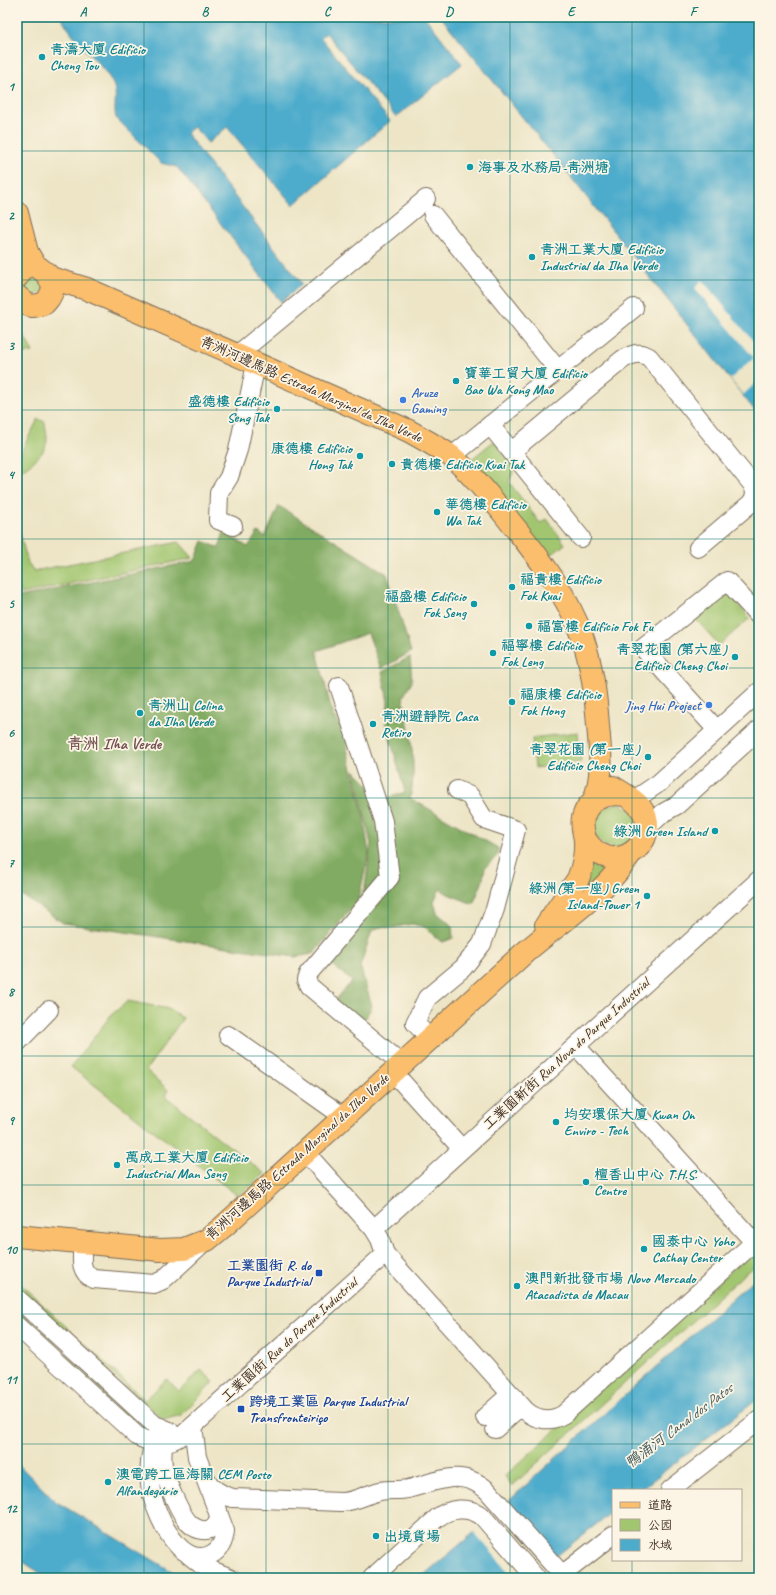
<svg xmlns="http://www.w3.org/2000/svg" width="776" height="1595" viewBox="0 0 776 1595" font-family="Caveat,'LXGW WenKai TC',sans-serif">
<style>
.green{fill:#a2c670;stroke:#6e7847}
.forest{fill:#81ab62;stroke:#5e6a40}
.water{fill:#4daccc;stroke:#446b75}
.pier{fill:#ede5c6}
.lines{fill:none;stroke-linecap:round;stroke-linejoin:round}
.minor-casing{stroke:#796b59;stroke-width:20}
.major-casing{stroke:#796b59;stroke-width:24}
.minor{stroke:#fff;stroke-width:18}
.major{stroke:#fabe6d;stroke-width:22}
.grid{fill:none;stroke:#0f766e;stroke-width:1;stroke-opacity:0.55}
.culture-dot{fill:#0f9aa8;stroke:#fcf5e5;stroke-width:1.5}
.shop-dot{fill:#3f7fe0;stroke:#fcf5e5;stroke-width:1.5}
.transit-dot{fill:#1a4fb4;stroke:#fcf5e5;stroke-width:1.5}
.labels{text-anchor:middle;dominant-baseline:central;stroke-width:3.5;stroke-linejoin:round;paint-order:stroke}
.culture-label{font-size:14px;font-weight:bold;fill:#0d838f;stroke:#fcf5e5;text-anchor:start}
.street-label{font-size:14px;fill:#3b2a1e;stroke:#fcf5e5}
.shop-label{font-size:14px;font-weight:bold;fill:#366cbe;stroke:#fcf5e5;text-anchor:start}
.transit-label{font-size:14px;font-weight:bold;fill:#164399;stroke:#fcf5e5;text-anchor:end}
.water-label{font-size:15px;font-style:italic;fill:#41585b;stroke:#fcf5e5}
.quarter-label{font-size:16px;font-weight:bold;fill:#755355;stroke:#fcf5e5}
.neatline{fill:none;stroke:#0f766e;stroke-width:1.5}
.grid-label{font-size:13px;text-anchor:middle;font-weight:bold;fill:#0f766e}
</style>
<rect width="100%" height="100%" fill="#fcf5e5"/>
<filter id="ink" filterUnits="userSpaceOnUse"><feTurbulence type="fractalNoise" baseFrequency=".025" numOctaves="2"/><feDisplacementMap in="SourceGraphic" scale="8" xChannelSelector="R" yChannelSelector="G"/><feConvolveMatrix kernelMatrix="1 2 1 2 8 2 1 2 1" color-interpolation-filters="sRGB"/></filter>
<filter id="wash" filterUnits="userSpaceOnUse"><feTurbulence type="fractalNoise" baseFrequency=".012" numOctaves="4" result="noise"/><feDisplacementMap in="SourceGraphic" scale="16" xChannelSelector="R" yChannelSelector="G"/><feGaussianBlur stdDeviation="0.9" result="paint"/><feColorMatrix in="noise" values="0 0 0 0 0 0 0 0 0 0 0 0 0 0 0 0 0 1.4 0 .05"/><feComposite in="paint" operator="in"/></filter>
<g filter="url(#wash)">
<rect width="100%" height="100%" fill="#ede5c6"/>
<g class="green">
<path d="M30,272L48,289L26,299L20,282Z"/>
<path d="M17,323L33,352L17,355Z"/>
<path d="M38,419L45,422C45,427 47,433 47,438C47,453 33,462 22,470L17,469C17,455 32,432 38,419Z"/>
<path d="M494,441L515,468L509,482L540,523L547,519L565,544L550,556L469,461Z"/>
<path d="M17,524L28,563L34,571L179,542L193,558L21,594L17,577Z"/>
<path d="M725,589L750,618L719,645L692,615Z"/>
<path d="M578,732L581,762L535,768L532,738Z"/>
<path d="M619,803L632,810L638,824L633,839L620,848L605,846L594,836L592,821L599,809Z"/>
<path d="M591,864L598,868L613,870L580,893Z"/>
<path d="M128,1001L169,1009L183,1018L146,1070L168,1090L165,1096L265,1174L238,1196L71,1067L111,1015Z"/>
<path d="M759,1245V1263L743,1275L512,1486L505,1476Z"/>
<path d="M17,1281L145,1400L167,1379L179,1391L201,1370L214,1382L181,1415L164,1420L17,1290Z"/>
<path d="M17,1308L137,1421L139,1429L17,1320Z"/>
</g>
<g class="forest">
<path d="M279,506L387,574L411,652L381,669L368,633L317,651L333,716L343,727L348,741L347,749L363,814L369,853L358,901L313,954L295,957L63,923L17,892V772L20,770L17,765V588L19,597L195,561L203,541L219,548L224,532L248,547L258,532L265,537Z"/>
<path d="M410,657L412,682L403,697C409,730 418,765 410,798L498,848V855L485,868L482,883L473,904L448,894L440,889L434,901L437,913L452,925L453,938L443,942L434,936L425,927L412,924L391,928L380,927L372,931L360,966L372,1006L362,1024L334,1002L352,981L326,960L357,909L365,887L371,844L354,770L383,799L405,792L386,724L388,702L382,672Z"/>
</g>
<g class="water">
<path d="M61,17H425L462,64L396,117L326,33L321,38L390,121L293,205L227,127L208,143L194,127L186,133L302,284L281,302L177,167L161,163L116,118C113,107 118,95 113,84C105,67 88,55 77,40C71,33 66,25 61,17Z"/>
<path d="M441,17H759V416L566,171Z"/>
<path d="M759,1275V1398L640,1490H613V1511L529,1578H420L476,1531L574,1441Z"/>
<path d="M17,1463L55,1501L183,1578H48L17,1558Z"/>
</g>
<g class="pier">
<path d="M702,280L759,348V380L743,395L730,379L754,358L695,288Z"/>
<path d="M506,1500L551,1562L532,1578H514L473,1531Z"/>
</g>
</g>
<g filter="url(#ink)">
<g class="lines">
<g class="minor-casing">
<g id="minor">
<path d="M433,215L558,370"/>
<path d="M237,355L426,199"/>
<path d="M490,425L581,538"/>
<path d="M512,451L623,359C633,354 639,351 649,357L752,484C756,491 756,496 751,503L698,548"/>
<path d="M451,457L634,308"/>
<path d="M233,526L218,520L219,493L229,477L238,450L256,364"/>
<path d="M339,686L383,821L390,877L308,974L306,980L309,986L402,1064"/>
<path d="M717,730L643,648L727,581L759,616"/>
<path d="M634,800L659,783L759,692"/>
<path d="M647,828L663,813L677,805L759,730"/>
<path d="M228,1035L344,1117"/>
<path d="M430,1039L415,1023L427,998L463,968L482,944L495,909L516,830L484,819L470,796L457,790"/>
<path d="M17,1043L49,1010"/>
<path d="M576,1046L754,1242"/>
<path d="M393,1072L462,1149"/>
<path d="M305,1152L374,1229L380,1239L385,1254L526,1411C538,1421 551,1422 564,1414L759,1238"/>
<path d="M374,1229L759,880"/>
<path d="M83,1243C82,1257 78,1272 94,1279L154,1284L163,1280L203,1243"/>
<path d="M17,1298L155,1425L170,1431"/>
<path d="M17,1326L137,1436C153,1445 170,1445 184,1434L385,1254"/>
<path d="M485,1417L504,1400L514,1397"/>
<path d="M160,1427C151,1445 148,1464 150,1484C152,1508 179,1572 212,1554C221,1549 224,1541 225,1531L197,1457L193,1426"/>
<path d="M495,1429L515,1411L524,1409"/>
<path d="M163,1442C163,1452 161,1461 164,1470C167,1483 180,1514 189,1523C201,1536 223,1531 218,1510"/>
<path d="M205,1477C210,1488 220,1495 233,1498L341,1502C355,1502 367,1494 380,1491C389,1489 399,1491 408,1489C436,1482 461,1467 487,1490L565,1578"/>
<path d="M670,1490L759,1420"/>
<path d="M189,1555L204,1567L231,1578"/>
<path d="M372,1578L437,1518C450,1508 468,1506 482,1516L536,1578"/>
<path d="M558,1578L613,1535"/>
</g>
</g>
<g class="major-casing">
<g id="major">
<path d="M17,213L27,252L34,264L47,274L53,285L52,292L49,298L45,303L39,305L32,306L26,304L17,296"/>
<path d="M17,277C24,269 27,263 27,252"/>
<path d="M51,278L87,289L409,431C423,439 438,447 451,456C472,474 491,497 508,519C538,556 567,593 583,639C592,666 596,697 598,725C600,751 604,775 594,800"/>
<path d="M585,839C613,884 666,839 640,807C633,798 622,793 613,787"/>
<path d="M546,925L578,879C583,867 586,853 585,840C584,832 581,826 583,818C588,798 607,792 625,795"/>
<path d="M17,1236L160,1250L184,1249L207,1240L224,1226C323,1135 423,1046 522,955C557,924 606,894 630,854"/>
</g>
</g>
<use href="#minor" class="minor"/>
<use href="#major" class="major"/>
</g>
</g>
<path class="grid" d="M144,17V1578M266,17V1578M388,17V1578M510,17V1578M632,17V1490M17,151H759M17,280H759M17,410H759M17,539H759M17,668H759M17,798H759M17,927H759M17,1056H759M17,1185H759M17,1314H759M17,1444H759M632,1560V1578"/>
<g class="culture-dot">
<circle cx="42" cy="57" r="4"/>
<circle cx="470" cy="167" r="4"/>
<circle cx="532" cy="257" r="4"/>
<circle cx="456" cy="381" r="4"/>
<circle cx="277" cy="409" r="4"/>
<circle cx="360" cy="456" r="4"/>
<circle cx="392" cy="464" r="4"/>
<circle cx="437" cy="512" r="4"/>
<circle cx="512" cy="587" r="4"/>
<circle cx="474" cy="604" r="4"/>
<circle cx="529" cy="626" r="4"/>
<circle cx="493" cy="653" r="4"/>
<circle cx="735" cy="657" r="4"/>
<circle cx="512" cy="702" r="4"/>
<circle cx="140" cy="713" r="4"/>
<circle cx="373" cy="724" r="4"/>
<circle cx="648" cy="757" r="4"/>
<circle cx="715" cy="831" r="4"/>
<circle cx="647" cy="896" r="4"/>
<circle cx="556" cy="1122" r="4"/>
<circle cx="117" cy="1165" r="4"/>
<circle cx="586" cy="1182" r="4"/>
<circle cx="644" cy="1249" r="4"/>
<circle cx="517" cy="1286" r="4"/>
<circle cx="108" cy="1482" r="4"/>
<circle cx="376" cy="1536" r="4"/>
</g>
<g class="shop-dot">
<circle cx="403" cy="400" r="4"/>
<circle cx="709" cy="705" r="4"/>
</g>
<g class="transit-dot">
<rect x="315" y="1269" width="8" height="8" rx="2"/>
<rect x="237" y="1405" width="8" height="8" rx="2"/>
</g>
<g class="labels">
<g class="culture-label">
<text x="50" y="49">青濤大廈 Edifício<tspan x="50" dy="16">Cheng Tou</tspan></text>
<text x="478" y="167">海事及水務局-青洲塘</text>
<text x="540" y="249">青洲工業大廈 Edifício<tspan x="540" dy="16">Industrial da Ilha Verde</tspan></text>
<text x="464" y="373">寶華工貿大廈 Edifício<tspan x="464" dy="16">Bao Wa Kong Mao</tspan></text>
<text x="269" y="401" text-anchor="end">盛德樓 Edifício<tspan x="269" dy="16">Seng Tak</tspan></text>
<text x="352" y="448" text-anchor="end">康德樓 Edifício<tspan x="352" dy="16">Hong Tak</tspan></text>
<text x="400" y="464">貴德樓 Edifício Kuai Tak</text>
<text x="445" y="504">華德樓 Edifício<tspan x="445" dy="16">Wa Tak</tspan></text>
<text x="520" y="579">福貴樓 Edifício<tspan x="520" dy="16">Fok Kuai</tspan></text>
<text x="466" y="596" text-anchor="end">福盛樓 Edifício<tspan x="466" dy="16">Fok Seng</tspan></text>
<text x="537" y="626">福富樓 Edifício Fok Fu</text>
<text x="501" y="645">福寧樓 Edifício<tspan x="501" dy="16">Fok Leng</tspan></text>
<text x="727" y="649" text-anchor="end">青翠花園 (第六座)<tspan x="727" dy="16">Edifício Cheng Choi</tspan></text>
<text x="520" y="694">福康樓 Edifício<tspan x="520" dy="16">Fok Hong</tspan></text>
<text x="148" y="705">青洲山 Colina<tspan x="148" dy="16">da Ilha Verde</tspan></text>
<text x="381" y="716">青洲避靜院 Casa<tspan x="381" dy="16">Retiro</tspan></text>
<text x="640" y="749" text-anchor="end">青翠花園 (第一座)<tspan x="640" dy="16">Edifício Cheng Choi</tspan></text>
<text x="707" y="831" text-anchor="end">綠洲 Green Island</text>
<text x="639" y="888" text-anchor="end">綠洲(第一座) Green<tspan x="639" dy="16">Island-Tower 1</tspan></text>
<text x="564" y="1114">均安環保大廈 Kwan On<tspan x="564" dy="16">Enviro - Tech</tspan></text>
<text x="125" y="1157">萬成工業大廈 Edifício<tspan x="125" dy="16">Industrial Man Seng</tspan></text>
<text x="594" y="1174">檀香山中心 T.H.S.<tspan x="594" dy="16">Centre</tspan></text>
<text x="652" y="1241">國泰中心 Yoho<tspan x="652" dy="16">Cathay Center</tspan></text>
<text x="525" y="1278">澳門新批發市場 Novo Mercado<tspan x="525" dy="16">Atacadista de Macau</tspan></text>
<text x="116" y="1474">澳電跨工區海關 CEM Posto<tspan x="116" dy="16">Alfandegário</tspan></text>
<text x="384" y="1536">出境貨場</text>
</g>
<g class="street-label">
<text transform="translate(311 389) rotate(24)">青洲河邊馬路 Estrada Marginal da Ilha Verde</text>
<text transform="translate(566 1054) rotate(-42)">工業園新街 Rua Nova do Parque Industrial</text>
<text transform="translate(297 1157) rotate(-42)">青洲河邊馬路 Estrada Marginal da Ilha Verde</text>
<text transform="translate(289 1340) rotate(-42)">工業園街 Rua do Parque Industrial</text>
</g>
<g class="shop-label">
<text x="411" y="392">Aruze<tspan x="411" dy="16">Gaming</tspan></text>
<text x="701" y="705" text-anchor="end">Jing Hui Project</text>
</g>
<g class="transit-label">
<text x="311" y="1265">工業園街 R. do<tspan x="311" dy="16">Parque Industrial</tspan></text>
<text x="249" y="1401" text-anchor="start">跨境工業區 Parque Industrial<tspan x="249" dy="16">Transfronteiriço</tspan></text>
</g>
<g class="water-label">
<text transform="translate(679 1426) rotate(-37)">鴨涌河 Canal dos Patos</text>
</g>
<g class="quarter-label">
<text x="114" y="744">青洲 Ilha Verde</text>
</g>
</g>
<rect width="776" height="1595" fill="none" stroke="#fcf5e5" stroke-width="44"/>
<rect x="612" y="1489" width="130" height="72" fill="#fcf5e5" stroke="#afa495"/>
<rect x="620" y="1502" width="20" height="6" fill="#fabe6d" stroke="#afa495"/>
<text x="648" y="1509" font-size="12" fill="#3b2a1e">道路</text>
<rect x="620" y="1519" width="20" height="12" fill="#a2c670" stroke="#afa495"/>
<text x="648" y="1529" font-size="12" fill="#3b2a1e">公园</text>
<rect x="620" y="1539" width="20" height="12" fill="#4daccc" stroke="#afa495"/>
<text x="648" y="1549" font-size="12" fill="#3b2a1e">水域</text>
<rect x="22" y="22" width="732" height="1551" class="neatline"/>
<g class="grid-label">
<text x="83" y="16">A</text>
<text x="205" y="16">B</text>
<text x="327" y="16">C</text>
<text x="449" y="16">D</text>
<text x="571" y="16">E</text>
<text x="693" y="16">F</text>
<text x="11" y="91">1</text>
<text x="11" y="220">2</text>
<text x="11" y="350">3</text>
<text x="11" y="479">4</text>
<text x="11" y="608">5</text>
<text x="11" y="737">6</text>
<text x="11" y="867">7</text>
<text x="11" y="996">8</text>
<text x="11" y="1125">9</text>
<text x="11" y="1254">10</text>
<text x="11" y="1384">11</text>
<text x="11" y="1513">12</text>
</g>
</svg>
